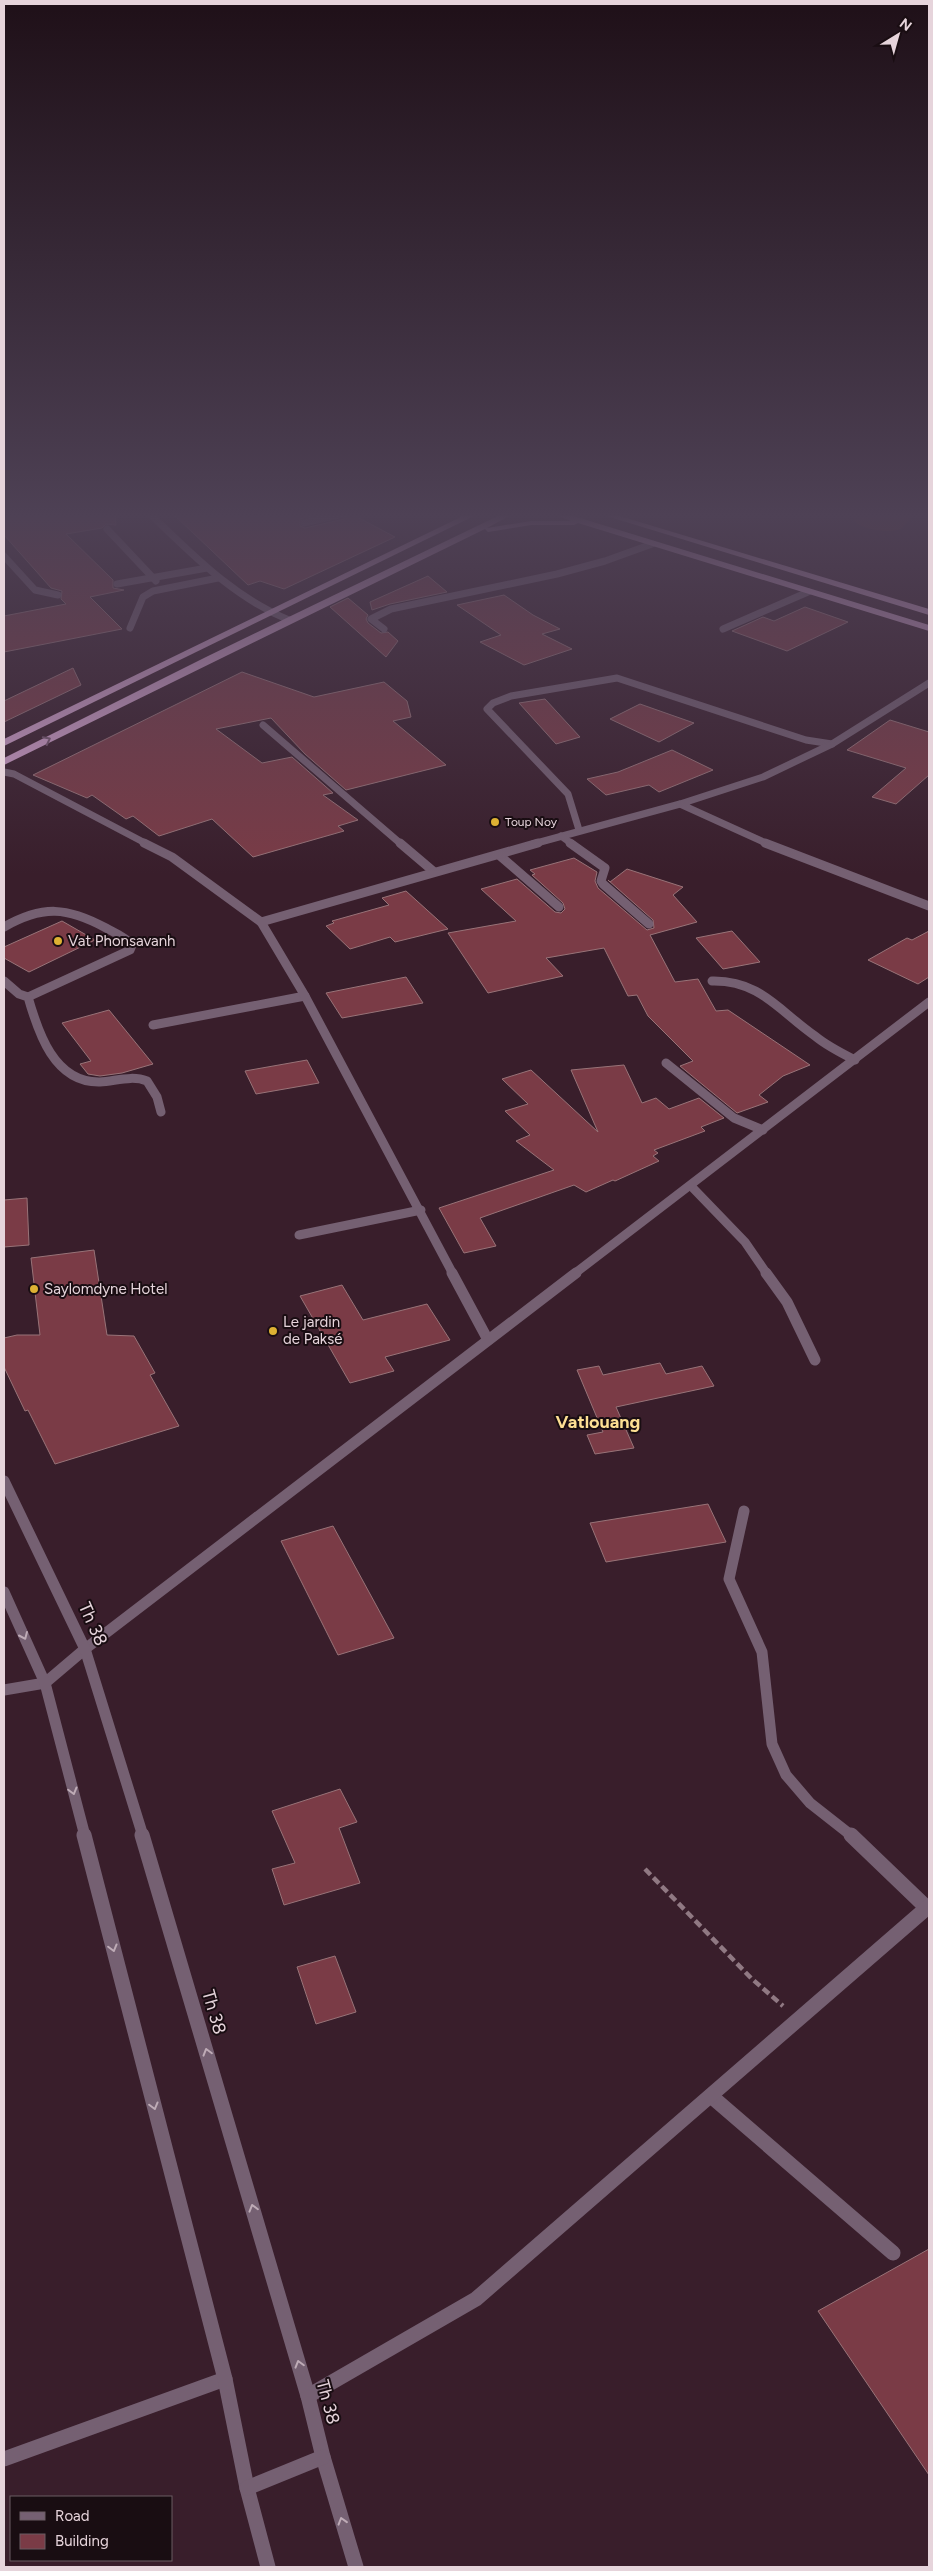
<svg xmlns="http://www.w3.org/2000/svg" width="933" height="2571" viewBox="0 0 933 2571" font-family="Figtree,sans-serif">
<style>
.green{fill:#602c25}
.building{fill:#7a3b46;stroke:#987378}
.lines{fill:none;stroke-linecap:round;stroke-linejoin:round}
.path{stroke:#907983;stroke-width:4.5;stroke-dasharray:8 4;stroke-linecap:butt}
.service-far3{stroke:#756072;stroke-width:7}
.service-far2{stroke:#756072;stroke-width:9}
.service-far1{stroke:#756072;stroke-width:11}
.service{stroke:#756072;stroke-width:15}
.minor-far3{stroke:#756072;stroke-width:7}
.minor-far2{stroke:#756072;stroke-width:9}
.minor-far1{stroke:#756072;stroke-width:11}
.minor{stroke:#756072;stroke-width:15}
.tertiary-far1{stroke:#756072;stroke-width:11}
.tertiary{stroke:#756072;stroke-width:15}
.trunk{fill:#d2a1cb;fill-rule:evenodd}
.oneway{stroke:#76576e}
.oneway2{stroke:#beabb6}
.poi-dot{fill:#ddb133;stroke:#190d12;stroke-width:2}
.labels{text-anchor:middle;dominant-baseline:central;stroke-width:4;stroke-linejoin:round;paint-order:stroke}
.far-poi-label{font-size:12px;fill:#e6d4db;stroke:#190d12;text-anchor:start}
.poi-label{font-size:15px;fill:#e6d4db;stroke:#190d12;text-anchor:start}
.quarter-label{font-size:18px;font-weight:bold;fill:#fddf93;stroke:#190d12}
.near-street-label{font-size:18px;fill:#e6d4db;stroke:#190d12}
</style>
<rect width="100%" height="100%" fill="#391e2b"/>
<path class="green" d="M880,514H914C910,519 905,526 900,529C890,534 860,529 853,520Z"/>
<g class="building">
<path d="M4,514H115L116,525L106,524L102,528L66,534L113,580V588L124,590L90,597L122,629L4,652V616L66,604L61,599L62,591L51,588L4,535Z"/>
<path d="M173,514H319L300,519V526L305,528L344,519L348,514H359V518L395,537L284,589L260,581L248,585Z"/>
<path d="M428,576L447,592L390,604L372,610L370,602Z"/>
<path d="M504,595L533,615L560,629L542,634L572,649L524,665L480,642L501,635L457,605Z"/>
<path d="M348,598L368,615L366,619L368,623L381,633L388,632L398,641L386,657L330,607Z"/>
<path d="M805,607L848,622L787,651L732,631L763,617L774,621Z"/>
<path d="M73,668L81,685L4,722V701Z"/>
<path d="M242,672L314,697L384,682L407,701L411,717L393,721L446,765L346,790L305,754L271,718L216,729L262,763L292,757L333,793L323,795L358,820L338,826L344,831L253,857L212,819L159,836L133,816L126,819L92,795L87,798L33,775Z"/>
<path d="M545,699L580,737L556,744L519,703Z"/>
<path d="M640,704L694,723L659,742L610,719Z"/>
<path d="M890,720L929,732V775L896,804L872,797L906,768L847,750Z"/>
<path d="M672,750L713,770L659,792L649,785L606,795L587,779L618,772Z"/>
<path d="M574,858L597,872L595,881L598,888L647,930L654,928L653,920L608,880L610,882L627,869L683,887L673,895L697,922L650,935L675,982L698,979L716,1011L728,1010L810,1065L783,1076L759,1095L768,1102L737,1113L680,1066L693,1061L648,1016L637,995L628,996L604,948L546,958L563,976L488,993L448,933L516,921L481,889L517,879L555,912L561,913L565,909L563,903L532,875L535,874L530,870Z"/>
<path d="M406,891L448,929L395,942L390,937L350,949L326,926L334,923L332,921L389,905L382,898Z"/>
<path d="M62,921L95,940L29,972L4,958V947Z"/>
<path d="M732,931L760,962L723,969L696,938Z"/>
<path d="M929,931V977L918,984L868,960L907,938L912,940Z"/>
<path d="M406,977L423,1003L342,1018L326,993Z"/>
<path d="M109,1010L153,1064L122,1073L100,1076L88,1074L80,1064L91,1061L62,1023Z"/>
<path d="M307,1060L319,1083L256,1094L245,1071Z"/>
<path d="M624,1065L642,1103L656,1098L669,1109L699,1098L724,1118L701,1127L705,1131L654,1150L658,1153L653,1156L659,1161L615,1181L613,1180L586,1192L574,1185L480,1218L496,1246L464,1253L439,1208L554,1170L516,1141L530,1135L505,1111L528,1104L502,1079L531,1070L598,1132L571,1070Z"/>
<path d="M27,1198L29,1245L4,1247V1200Z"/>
<path d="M94,1250L107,1335L134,1336L155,1373L150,1375L179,1426L55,1464L28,1410L25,1411L4,1367V1338L17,1335H40L31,1258Z"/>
<path d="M342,1285L363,1320L427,1304L450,1340L385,1357L394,1371L350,1383L300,1296Z"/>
<path d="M660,1363L666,1374L702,1366L714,1386L616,1407L634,1448L595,1454L587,1435L603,1432L577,1370L599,1366L603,1375Z"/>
<path d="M708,1504L726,1542L606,1562L590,1523Z"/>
<path d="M333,1526L394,1638L338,1655L281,1541Z"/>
<path d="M340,1789L357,1822L339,1828L360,1883L284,1905L272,1869L295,1863L272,1811Z"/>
<path d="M335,1956L356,2012L316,2024L297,1967Z"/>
<path d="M929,2249V2475L818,2311Z"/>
</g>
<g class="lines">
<path class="path" d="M645,1869L751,1978L783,2006"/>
<g class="service-far3">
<path d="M304,523L343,514"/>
<path d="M107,529L156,581"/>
<path d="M4,556L35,590L58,595"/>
<path d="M117,584L207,568"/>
<path d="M130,628L143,597L153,591L218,578"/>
<path d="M384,629L371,619L391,609L557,574L605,561L652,544"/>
<path d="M723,629L808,592"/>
<path d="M263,725L401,844"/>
<path d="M561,836L572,844"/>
</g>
<g class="service-far2">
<path d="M400,843L433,871"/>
<path d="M570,843L605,868L601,881L603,884L649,924"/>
<path d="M499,855L559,907"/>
<path d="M4,927C43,905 67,907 106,928C115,933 126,937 132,945L130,950L28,997"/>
<path d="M4,981L19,994L28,997C38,1032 54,1083 100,1082C116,1081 132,1075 147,1081L157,1097L161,1112"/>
<path d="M712,981C760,980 779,1011 815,1036C827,1046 841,1053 855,1060"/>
<path d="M153,1025L305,996"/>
<path d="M666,1063L734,1118L763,1130"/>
<path d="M691,1186L745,1242L767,1274"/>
<path d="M299,1235L421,1210"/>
</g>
<g class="service-far1">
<path d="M766,1273L787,1302L815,1360"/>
<path d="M744,1511L729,1579L762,1652L772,1744L786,1775L810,1803L852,1836"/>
<path d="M4,1690L45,1683"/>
</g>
<g class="service">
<path d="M851,1835L927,1908"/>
<path d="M711,2096L893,2253"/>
<path d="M4,2459L225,2379"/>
</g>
<g class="minor-far3">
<path d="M150,514C193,555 233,597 289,620"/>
<path d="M4,772L14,774L147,844"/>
<path d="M579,830L568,794L487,709L493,703L511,696L617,678L806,740L832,744"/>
<path d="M533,844L680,804"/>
<path d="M768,844L680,804L763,777L832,744L929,683"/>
</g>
<g class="minor-far2">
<path d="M144,843L172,857L261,922"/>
<path d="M765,843L929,906"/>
<path d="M453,1274L305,996L261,922L538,843"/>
<path d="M574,1274L929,1002"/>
</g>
<g class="minor-far1">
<path d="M452,1273L488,1340"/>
<path d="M45,1683L85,1649L576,1273"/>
</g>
<path class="minor" d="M308,2396L476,2299L929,1906"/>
<g class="tertiary-far1">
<path d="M4,1481L85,1649L143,1836"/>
<path d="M4,1592L45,1683L85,1836"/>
</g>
<g class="tertiary">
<path d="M84,1835L225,2379L247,2488L268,2567"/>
<path d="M142,1835L308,2396L323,2457L356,2567"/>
<path d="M247,2488L323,2457"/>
</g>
<g class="trunk">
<path d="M467,514H478L4,746V739Z"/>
<path d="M502,514H513L487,528L531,521H571L554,514H567L929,625V631L578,523L574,525H531L488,532L485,529L4,765V758L206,657Z"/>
<path d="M600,514H613L929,609V615Z"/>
</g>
</g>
<defs><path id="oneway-chevron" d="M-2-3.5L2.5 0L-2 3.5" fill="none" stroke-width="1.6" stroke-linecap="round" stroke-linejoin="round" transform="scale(1.25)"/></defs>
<use class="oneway" href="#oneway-chevron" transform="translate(47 740) rotate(-27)"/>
<g class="oneway2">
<use href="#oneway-chevron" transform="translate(24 1636) rotate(66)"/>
<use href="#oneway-chevron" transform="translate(73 1791) rotate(75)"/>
<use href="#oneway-chevron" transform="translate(113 1948) rotate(75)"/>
<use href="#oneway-chevron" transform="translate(207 2052) rotate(-106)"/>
<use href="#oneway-chevron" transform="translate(154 2106) rotate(75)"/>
<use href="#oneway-chevron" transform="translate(253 2208) rotate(-106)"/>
<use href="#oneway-chevron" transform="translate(299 2364) rotate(-106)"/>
<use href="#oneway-chevron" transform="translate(342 2521) rotate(-107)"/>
</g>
<linearGradient id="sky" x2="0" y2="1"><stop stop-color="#1f1018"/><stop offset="0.59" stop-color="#4e4155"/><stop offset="1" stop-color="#4e4155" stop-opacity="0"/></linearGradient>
<rect width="933" height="874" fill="url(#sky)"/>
<g class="poi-dot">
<circle cx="495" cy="822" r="5"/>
<circle cx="58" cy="941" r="5"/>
<circle cx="34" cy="1289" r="5"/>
<circle cx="273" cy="1331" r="5"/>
</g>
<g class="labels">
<g class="far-poi-label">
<text x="505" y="822">Toup Noy</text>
</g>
<g class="poi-label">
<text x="68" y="941">Vat Phonsavanh</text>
<text x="44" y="1289">Saylomdyne Hotel</text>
<text x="283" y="1322">Le jardin<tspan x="283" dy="17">de Paksé</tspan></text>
</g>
<g class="quarter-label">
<text x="598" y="1422">Vatlouang</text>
</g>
<g class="near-street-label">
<text transform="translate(93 1624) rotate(66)">Th 38</text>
<text transform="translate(214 2012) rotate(74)">Th 38</text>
<text transform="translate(328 2402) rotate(75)">Th 38</text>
</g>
</g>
<rect width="933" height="2571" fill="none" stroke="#e6d4db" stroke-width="10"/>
<rect x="10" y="2496" width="162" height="65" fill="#190d12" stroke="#6b5d62"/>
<rect x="20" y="2512" width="25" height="8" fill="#756072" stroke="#6b5d62"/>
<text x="55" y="2521" font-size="15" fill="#e6d4db">Road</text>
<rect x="20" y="2534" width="25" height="15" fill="#7a3b46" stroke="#6b5d62"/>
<text x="55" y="2546" font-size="15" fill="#e6d4db">Building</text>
<g transform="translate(898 35) rotate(37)" stroke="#190d12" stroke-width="4" paint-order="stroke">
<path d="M0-4L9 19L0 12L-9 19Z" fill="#e6d4db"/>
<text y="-8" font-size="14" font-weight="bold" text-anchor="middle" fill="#e6d4db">N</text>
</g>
</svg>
